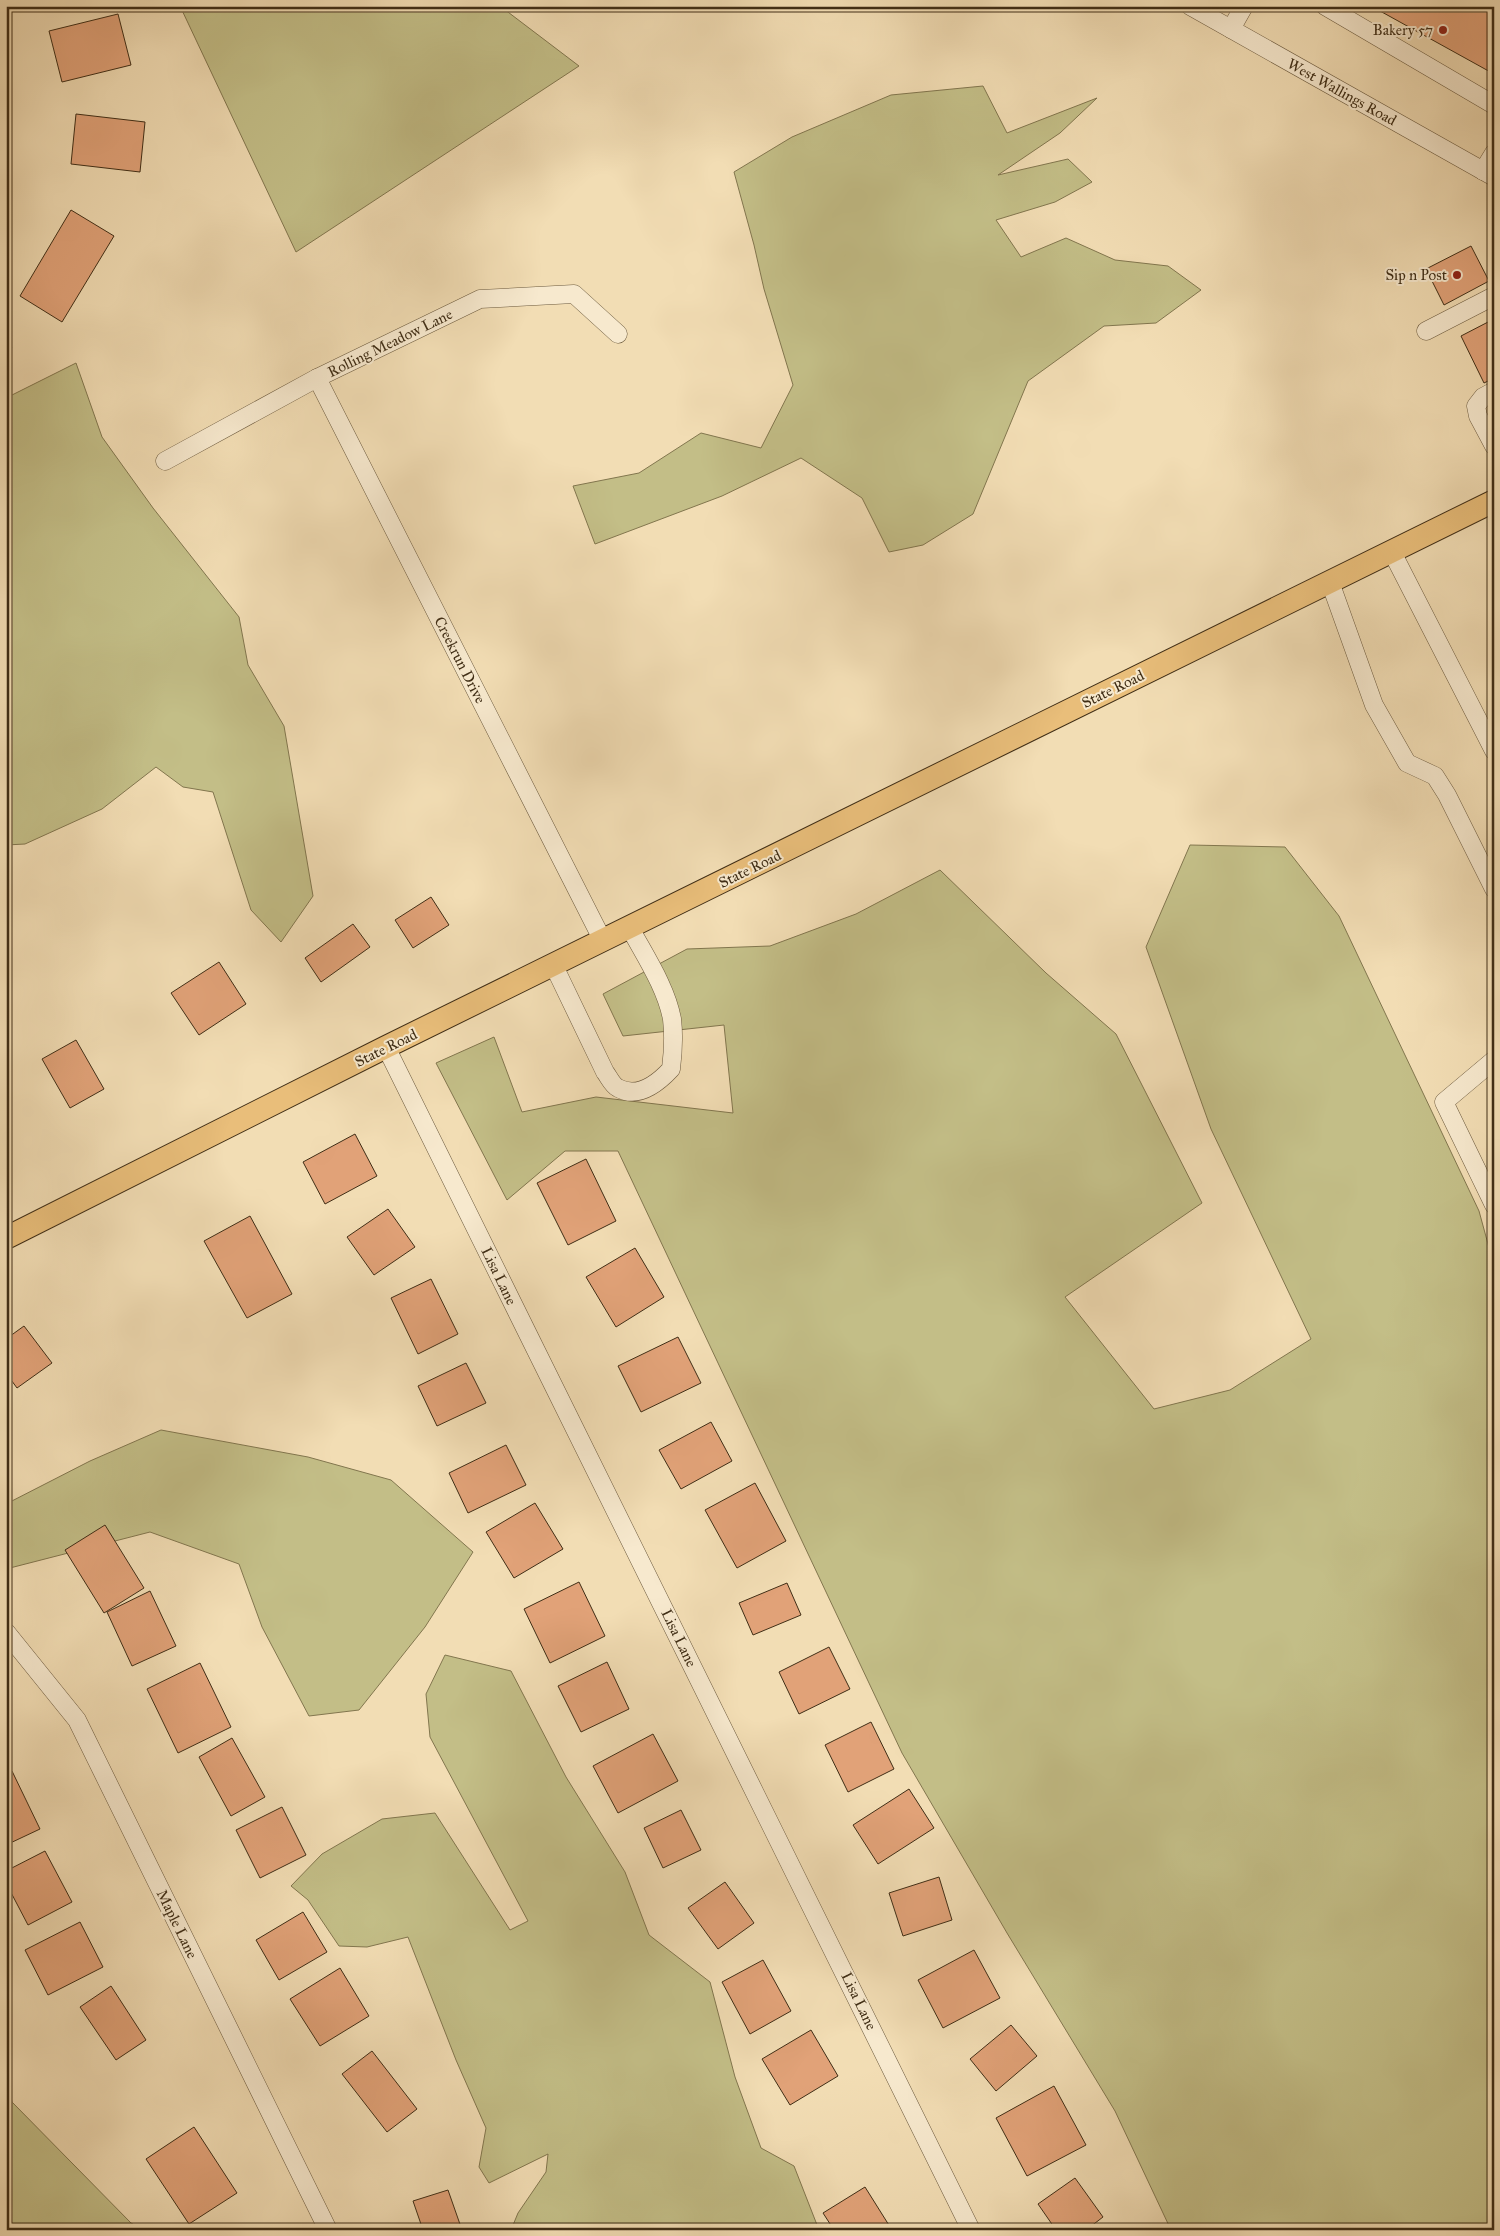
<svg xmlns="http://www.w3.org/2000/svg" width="1500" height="2236" viewBox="0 0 1500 2236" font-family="'IM FELL Great Primer',serif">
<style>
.green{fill:#c3be87;stroke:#82764e}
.building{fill:#e1a278;stroke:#402e16}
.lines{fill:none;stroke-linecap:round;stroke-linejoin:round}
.minor-casing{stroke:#6c5a3e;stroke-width:19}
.major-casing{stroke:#402e16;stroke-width:24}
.minor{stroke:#f7e9ce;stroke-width:18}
.major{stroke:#e9be7a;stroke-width:22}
.poi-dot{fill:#8f2418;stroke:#f7e9ce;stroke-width:2}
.labels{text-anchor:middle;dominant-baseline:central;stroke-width:4;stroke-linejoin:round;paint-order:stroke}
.poi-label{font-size:15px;fill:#402e16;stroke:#f7e9ce;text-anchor:end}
.street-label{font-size:15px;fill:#402e16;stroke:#f7e9ce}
</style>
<rect width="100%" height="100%" fill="#f2ddb4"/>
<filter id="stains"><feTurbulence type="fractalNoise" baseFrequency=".004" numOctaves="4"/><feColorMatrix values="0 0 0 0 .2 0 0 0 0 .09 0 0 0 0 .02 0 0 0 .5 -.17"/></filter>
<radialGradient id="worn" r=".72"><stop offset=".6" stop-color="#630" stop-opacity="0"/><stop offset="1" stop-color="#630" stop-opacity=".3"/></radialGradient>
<g class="green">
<path d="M180,6H500L579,66L296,252Z"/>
<path d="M983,86L1007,133L1097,98L1060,133L998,175L1068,159L1092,182L1055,202L996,220L1021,257L1066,238L1115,260L1168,266L1201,290L1156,323L1104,326L1028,381L973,514L923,545L889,552L862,498L801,458L722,496L595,544L573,486L639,473L701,433L761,448L793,385L764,289L754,245L734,172L792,137L891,95Z"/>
<path d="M76,363L102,437L153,508L239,617L248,665L284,726L313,896L281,942L251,910L213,792L183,787L156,767L102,809L25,844L6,845V398Z"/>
<path d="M1190,845L1285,847L1339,916L1479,1211L1494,1266V2230H1171L1115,2111L1007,1933L902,1753L618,1151H565L507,1200L436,1063L494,1037L522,1112L596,1097L733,1113L724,1025L623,1036L603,994L687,949L770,946L856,914L940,870L1046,973L1116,1034L1202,1203L1065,1297L1154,1409L1230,1390L1311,1339L1211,1129L1146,947Z"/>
<path d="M161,1430L308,1457L391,1480L473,1552L425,1627L359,1710L309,1716L262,1627L239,1564L150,1532L6,1569V1504L90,1461Z"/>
<path d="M445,1655L511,1671L566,1777L625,1872L649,1935L710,1982L735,2077L761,2148L794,2166L819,2230H511L518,2213L546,2172L548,2154L489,2183L479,2167L486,2128L456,2060L408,1937L367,1947L339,1946L308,1900L291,1886L322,1854L382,1819L435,1813L510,1930L528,1921L430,1737L426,1694Z"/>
<path d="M6,2074L12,2102L131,2223L143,2230H6Z"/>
</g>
<g class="building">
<path d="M1371,6H1480L1494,14V74Z"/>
<path d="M118,14L131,65L62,82L49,31Z"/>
<path d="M76,114L145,122L140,172L71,164Z"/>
<path d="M71,210L114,236L62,322L20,296Z"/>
<path d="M1471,246L1489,281L1444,305L1426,269Z"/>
<path d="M1490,321L1494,329V378L1484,383L1461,336Z"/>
<path d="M6,341L12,348L6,353Z"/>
<path d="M431,897L449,925L413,948L395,920Z"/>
<path d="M353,924L370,947L321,982L305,958Z"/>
<path d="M219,962L246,1004L199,1035L171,993Z"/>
<path d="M76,1040L104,1089L70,1108L42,1059Z"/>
<path d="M355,1134L377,1176L325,1204L303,1162Z"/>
<path d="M586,1159L616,1221L568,1245L537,1183Z"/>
<path d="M388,1209L415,1247L374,1275L347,1237Z"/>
<path d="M250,1216L292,1294L247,1318L204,1241Z"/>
<path d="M635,1248L664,1297L616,1327L586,1277Z"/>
<path d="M431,1279L458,1334L418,1354L391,1298Z"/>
<path d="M24,1326L52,1363L17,1388L6,1373V1339Z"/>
<path d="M678,1337L701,1383L641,1412L618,1366Z"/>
<path d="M466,1363L486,1403L437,1426L418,1386Z"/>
<path d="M711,1422L732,1461L681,1489L659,1450Z"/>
<path d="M506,1445L526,1485L468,1513L449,1473Z"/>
<path d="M755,1483L786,1541L737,1568L705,1510Z"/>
<path d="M535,1503L563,1549L514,1578L486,1532Z"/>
<path d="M105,1525L144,1588L104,1613L65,1550Z"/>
<path d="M579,1582L605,1636L550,1663L524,1609Z"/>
<path d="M787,1583L801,1615L753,1635L739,1603Z"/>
<path d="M150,1591L176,1646L132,1666L107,1612Z"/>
<path d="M829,1647L850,1689L799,1714L779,1672Z"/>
<path d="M607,1662L629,1709L581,1732L558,1686Z"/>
<path d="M200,1663L231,1727L178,1753L147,1689Z"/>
<path d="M871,1722L894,1769L848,1792L825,1745Z"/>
<path d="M653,1734L678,1781L618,1813L593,1766Z"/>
<path d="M232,1738L265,1797L231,1816L199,1757Z"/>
<path d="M12,1771L40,1829L6,1845V1774Z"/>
<path d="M909,1789L934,1828L878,1864L853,1825Z"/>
<path d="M282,1807L306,1855L260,1878L236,1830Z"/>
<path d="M681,1810L701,1850L663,1868L644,1828Z"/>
<path d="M45,1851L72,1902L28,1925L6,1883V1871Z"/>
<path d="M939,1877L952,1920L903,1936L889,1893Z"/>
<path d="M725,1882L754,1923L718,1949L688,1908Z"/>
<path d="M303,1912L327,1952L279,1980L256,1940Z"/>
<path d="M80,1922L103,1967L48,1995L25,1950Z"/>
<path d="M974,1950L1000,1998L943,2028L918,1980Z"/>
<path d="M763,1960L791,2011L750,2034L722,1982Z"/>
<path d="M340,1968L369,2016L320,2046L290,1999Z"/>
<path d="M111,1986L146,2040L116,2060L80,2007Z"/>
<path d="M1011,2025L1037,2056L996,2091L970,2059Z"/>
<path d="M811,2030L838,2076L790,2105L762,2059Z"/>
<path d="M372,2051L417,2109L387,2132L342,2074Z"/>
<path d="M1054,2086L1086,2145L1027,2176L996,2118Z"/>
<path d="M194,2127L237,2193L189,2224L146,2159Z"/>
<path d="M1075,2178L1103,2217L1086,2230H1056L1038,2204Z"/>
<path d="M865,2187L892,2230H834L823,2213Z"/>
<path d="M448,2190L462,2230H423L413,2201Z"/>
</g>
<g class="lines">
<g class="minor-casing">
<g id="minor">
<path d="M1190,6L1494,177"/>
<path d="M1325,6L1494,105"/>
<path d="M1231,29L1244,6"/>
<path d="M1483,171L1494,153"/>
<path d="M1426,331L1494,296"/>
<path d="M317,378L603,941"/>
<path d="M1494,391L1483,397L1476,406L1478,416L1494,446"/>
<path d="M165,461L317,378L480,299L574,294L618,334"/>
<path d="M1392,552L1494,751"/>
<path d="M1330,582L1374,705L1407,763L1435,776L1447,795L1494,889"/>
<path d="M554,966L605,1072C609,1077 612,1085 618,1088C638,1099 658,1083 671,1069C673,1053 674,1036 672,1019C666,987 645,956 630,928"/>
<path d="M386,1047L971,2230"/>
<path d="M1494,1060L1444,1102L1494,1205"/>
<path d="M6,1632L77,1720L328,2230"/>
</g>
</g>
<g class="major-casing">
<path id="major" d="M6,1238L386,1047L1494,501"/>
</g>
<use href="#minor" class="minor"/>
<use href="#major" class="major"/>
</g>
<g class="poi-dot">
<circle cx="1443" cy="30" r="5"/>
<circle cx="1457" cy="275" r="5"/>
</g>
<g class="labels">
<g class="poi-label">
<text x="1433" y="30">Bakery 57</text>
<text x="1447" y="275">Sip n Post</text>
</g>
<g class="street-label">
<text transform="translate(1342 92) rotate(29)">West Wallings Road</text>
<text transform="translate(390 343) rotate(-26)">Rolling Meadow Lane</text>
<text transform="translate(460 660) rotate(63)">Creekrun Drive</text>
<text transform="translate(1113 689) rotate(-26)">State Road</text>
<text transform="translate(750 869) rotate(-26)">State Road</text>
<text transform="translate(386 1048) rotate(-26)">State Road</text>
<text transform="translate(499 1276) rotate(64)">Lisa Lane</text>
<text transform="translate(679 1638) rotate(64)">Lisa Lane</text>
<text transform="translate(177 1924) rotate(64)">Maple Lane</text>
<text transform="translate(859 2001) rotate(64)">Lisa Lane</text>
</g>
</g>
<rect width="1500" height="2236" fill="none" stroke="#f2ddb4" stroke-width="25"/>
<rect x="8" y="8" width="1485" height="2221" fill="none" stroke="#402e16" stroke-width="2.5"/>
<rect x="12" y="12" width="1475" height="2211" fill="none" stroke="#402e16"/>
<rect width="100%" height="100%" filter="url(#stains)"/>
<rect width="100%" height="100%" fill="url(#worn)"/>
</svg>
